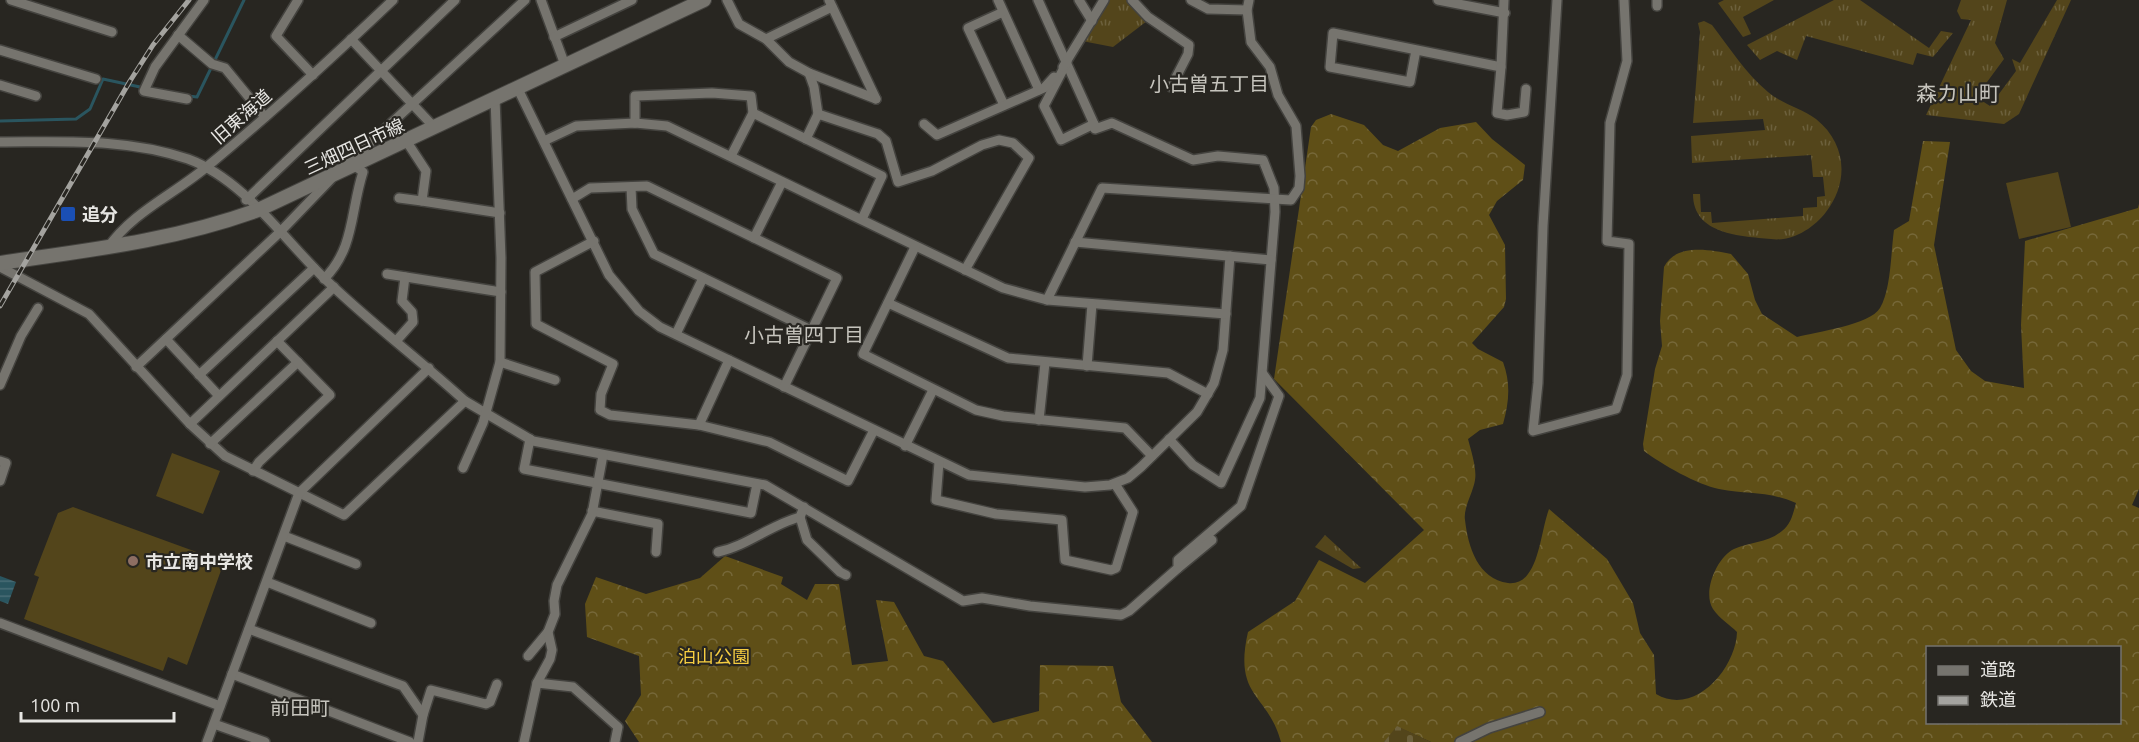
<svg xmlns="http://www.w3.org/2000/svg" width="2139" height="742" viewBox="0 0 2139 742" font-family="Ubuntu,'Noto Sans JP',sans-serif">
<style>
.grass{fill:url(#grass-tufts)}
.forest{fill:url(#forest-crowns);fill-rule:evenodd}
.cemetery{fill:url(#cemetery-stones)}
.pitch{fill:#53451b}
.water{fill:url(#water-rules)}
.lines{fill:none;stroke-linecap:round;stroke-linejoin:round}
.stream{stroke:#2a555f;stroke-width:3}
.minor-casing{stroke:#44433f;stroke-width:12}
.secondary-casing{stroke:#44433f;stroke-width:16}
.minor{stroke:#76746e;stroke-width:9}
.secondary{stroke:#76746e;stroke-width:14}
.rail-casing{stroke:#a4a39f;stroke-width:5}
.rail{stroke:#282621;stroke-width:3;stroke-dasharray:9;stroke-linecap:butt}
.transit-dot{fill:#1a4fb4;stroke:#282621;stroke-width:2}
.education-dot{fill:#8d6e63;stroke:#282621;stroke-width:2}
.labels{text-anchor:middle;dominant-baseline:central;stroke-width:4.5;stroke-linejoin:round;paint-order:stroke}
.street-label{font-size:18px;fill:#e7e6e3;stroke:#282621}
.poi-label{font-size:18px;font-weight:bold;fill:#e7e6e3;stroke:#282621;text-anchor:start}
.park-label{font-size:18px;fill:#f6cd41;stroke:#282621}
.neighbourhood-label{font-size:20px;fill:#c6c4bd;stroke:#282621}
.quarter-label{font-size:21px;fill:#c6c4bd;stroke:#282621}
</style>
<defs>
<pattern id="grass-tufts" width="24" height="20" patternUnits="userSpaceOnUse" patternTransform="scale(1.5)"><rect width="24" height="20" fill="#53451b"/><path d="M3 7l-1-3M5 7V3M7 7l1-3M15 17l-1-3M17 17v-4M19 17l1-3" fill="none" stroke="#6c603c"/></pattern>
<pattern id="forest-crowns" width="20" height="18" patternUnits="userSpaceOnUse" patternTransform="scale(1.5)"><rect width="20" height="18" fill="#5f4f17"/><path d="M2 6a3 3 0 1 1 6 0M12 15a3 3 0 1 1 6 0" fill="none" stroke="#766839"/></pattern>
<pattern id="cemetery-stones" width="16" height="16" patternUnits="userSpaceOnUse" patternTransform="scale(1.5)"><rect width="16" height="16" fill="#53451b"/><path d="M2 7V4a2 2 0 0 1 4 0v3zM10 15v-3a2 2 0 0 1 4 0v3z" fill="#6c603c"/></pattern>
<pattern id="water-rules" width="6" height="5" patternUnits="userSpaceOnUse" patternTransform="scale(1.5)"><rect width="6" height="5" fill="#2a555f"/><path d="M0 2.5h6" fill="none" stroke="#496d76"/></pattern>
</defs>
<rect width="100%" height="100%" fill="#282621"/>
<g class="grass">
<path d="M1108,0H1128L1147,21L1113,47L1082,41Z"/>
<path d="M1724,0H1774L1743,17L1751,34L1743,37L1718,3Z"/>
<path d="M1834,0H1860L1929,48L1941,31L1953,33L1933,57L1917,53L1913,65L1806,36L1797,60L1777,51L1760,60L1747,45Z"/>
<path d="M1961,0H2007L1995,43L2004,59L1976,97L1990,106L2016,71L2012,59L2020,63L2057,0H2071L2019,114L2004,124L1926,115L1971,20L1961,19L1957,11Z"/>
<path d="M1704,21L1712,25C1729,47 1746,74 1768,92C1782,104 1801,108 1816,119C1847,144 1849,182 1826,212C1814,228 1792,242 1771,239C1741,236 1693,235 1693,194H1700L1701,212H1711L1712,223L1803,216V208L1817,207V197L1825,196L1823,177H1813L1811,155L1692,163L1691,136L1765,130L1763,119L1693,123L1700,32L1698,23Z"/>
<path d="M1325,535L1361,568L1353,569L1315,547Z"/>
</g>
<g class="forest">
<path d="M1331,114L1364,125L1383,145L1398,151L1440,128L1476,122L1492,139L1525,165L1523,180L1497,201L1489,215L1505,245L1506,299L1504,307L1472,343L1478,349L1503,362C1511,384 1509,402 1503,424L1480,430L1468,439C1471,451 1477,468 1475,480C1473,493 1463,508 1465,520C1468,547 1478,579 1508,583C1516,584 1523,581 1528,574C1540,559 1542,528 1549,509L1607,559L1633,603L1640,633L1654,655L1656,694C1695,717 1736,668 1737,632C1730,625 1719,618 1713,609C1702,592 1717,557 1734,549C1750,542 1768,543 1782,531C1791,524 1793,514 1796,503C1765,490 1749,495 1719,489C1698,485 1661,464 1644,451L1643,444L1655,369L1662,346L1660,321L1664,267C1676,243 1710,250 1731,254L1748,274L1755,300L1762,314L1797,337C1816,332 1870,325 1880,308C1891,290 1891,251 1894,230L1909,221L1923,141L1950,142L1934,245L1956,350L1971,371L1985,381L2024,388L2021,325L2025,241L2138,208L2139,204V489L2132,505L2139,508V742H1431L1398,727L1384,742H1281C1268,693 1233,698 1248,632L1295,601L1319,560L1365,583L1424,530L1274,379L1311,127L1316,120ZM1928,648H2120V722H1928Z"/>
<path d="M725,556L783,577L781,584L807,600L815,584H839L852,665L888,661L876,600L894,602L924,656L943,661L993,723L1039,711L1040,665L1113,666L1121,702L1152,742H639L625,721L641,695L639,656L587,637L585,604L596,577L646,594L700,578Z"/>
</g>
<path class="cemetery" d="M1397,726L1431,742H1384Z"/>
<g class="pitch">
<path d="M2058,172L2071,227L2019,239L2006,183Z"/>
<path d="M172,453L220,471L203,514L156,496Z"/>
<path d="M73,507L224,562L187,665L168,657L163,671L24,619L39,577L34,575L58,513Z"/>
</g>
<path class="water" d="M0,576L16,582L8,604L0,601Z"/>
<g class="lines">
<g class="stream">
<path d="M188,96L197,97L244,0"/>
<path d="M0,121L76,119L90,109L103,79L140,87"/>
</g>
<g class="minor-casing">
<g id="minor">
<path d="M11,0L112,32"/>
<path d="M298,0L276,36L313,75"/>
<path d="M541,0L565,65"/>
<path d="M727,0L739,24L766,39L789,62L809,73L876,99"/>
<path d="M829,0L876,99"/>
<path d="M998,0L1039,90"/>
<path d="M1038,0L1094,124"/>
<path d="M1079,0L1092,21"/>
<path d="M1132,0L1148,17L1189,45L1188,54L1171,87"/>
<path d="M1191,0L1208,9L1247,10"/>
<path d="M1438,0L1505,13"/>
<path d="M1557,0L1543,226L1538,383L1533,431L1616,409L1627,375L1629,244L1607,241L1610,123L1627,61L1624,0"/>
<path d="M1657,0V6"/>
<path d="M1003,12L968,28L1004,105"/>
<path d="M178,35L212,64L225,68L265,117"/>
<path d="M554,37L632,0"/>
<path d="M351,39L434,127"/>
<path d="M766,39L832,7"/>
<path d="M0,50L96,79"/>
<path d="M1416,50L1410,82L1330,67L1333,33L1501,67L1504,0"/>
<path d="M1067,62L1044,106L1061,140L1094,124L1095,129L1112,123L1193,160L1218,156L1263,160L1274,188L1275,212L1260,398L1221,483L1193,465L1169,439"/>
<path d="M1063,67L1104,0"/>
<path d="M1501,67L1497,113L1507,115L1524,112L1526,89"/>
<path d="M809,73L814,87L818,114"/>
<path d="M0,85L36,96"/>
<path d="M517,87L609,275L639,311L660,327L969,475L1085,487L1110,485L1128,478L1141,467L1197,412L1214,383L1223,350L1230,256"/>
<path d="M187,99L144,91L155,67L204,0"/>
<path d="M753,113L882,176L862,219"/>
<path d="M635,123V96L712,93L751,96L753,113L731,156"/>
<path d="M924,124L937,135L1044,88L1054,77"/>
<path d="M806,139L818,114L878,134L886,141L898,182L932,171L982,145L999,140L1013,143L1029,158L965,270"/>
<path d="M544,141L576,126L635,123L667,126L1003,288L1047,300L1226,314"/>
<path d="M0,142C64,142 126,138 188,159C243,179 283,238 324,278C368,321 419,359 465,401L533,441L765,485L963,601L982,598L1030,606L1121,615L1129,611L1178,568V560L1241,506L1279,396L1263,374"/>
<path d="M407,142L426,171L422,201L500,213"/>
<path d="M348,163L525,0"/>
<path d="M631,187L632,209L654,254L811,330"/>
<path d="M399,198L422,201"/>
<path d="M572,199L590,188L647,186L837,278L784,387"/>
<path d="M246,200L455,0"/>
<path d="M754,238L782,182"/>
<path d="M594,241L535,272L536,324L613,364L601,394L600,410L610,415L699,425L769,442L848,481L874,430"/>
<path d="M1075,242L1271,260"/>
<path d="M915,247L863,354L976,410L1003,416L1125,428L1152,456"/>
<path d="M107,249C132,212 175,194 209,165C272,113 333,57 393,0"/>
<path d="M0,267L89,314L190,424L225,456L344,515L465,401"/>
<path d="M387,274L501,292"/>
<path d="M324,279C355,248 350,212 363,172L355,166"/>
<path d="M1047,300L1102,188L1291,200L1299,188L1300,176L1296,126L1278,95L1270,67L1251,42L1247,10L1249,0"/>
<path d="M888,303L1008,358L1168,373L1208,394"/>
<path d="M676,334L703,278"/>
<path d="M166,339L219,396"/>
<path d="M397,340L413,322L412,312L402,301L405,277"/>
<path d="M500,362L555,380"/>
<path d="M1087,366L1092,304"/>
<path d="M136,367L280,232L331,179"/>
<path d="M199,375L314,268"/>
<path d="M0,385L21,336L38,308"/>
<path d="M1039,420L1045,363"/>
<path d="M190,424L334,287"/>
<path d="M699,425L729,360"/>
<path d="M530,439L524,469L751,513L757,484"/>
<path d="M210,444L298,362"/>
<path d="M905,446L933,390"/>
<path d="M0,461L6,463L0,481"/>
<path d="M939,462L936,500L996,514L1062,520L1065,560L1111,570L1116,568L1133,512L1115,484"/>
<path d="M463,468L483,423L500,362L501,258L495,98"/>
<path d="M253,471L259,462L330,395L277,341"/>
<path d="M592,511L658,524L656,552"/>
<path d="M800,517L807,540L840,572L846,575"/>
<path d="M284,536L356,564"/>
<path d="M718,552C747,546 770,525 800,517L804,507"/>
<path d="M1178,568L1212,540"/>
<path d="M267,582L371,623"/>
<path d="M0,623L220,706"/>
<path d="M249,629L403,686L423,715L418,742"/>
<path d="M528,656L548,632"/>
<path d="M232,674L410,742"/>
<path d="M537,683L573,687L618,727L615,742"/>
<path d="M423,715L431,690L486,704L490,702L497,684"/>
<path d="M214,724L265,742"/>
<path d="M207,742L299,493L429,368"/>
<path d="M524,742L537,683L550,659L552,650L548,632L555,614L554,601L557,585L592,514L603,455"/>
<path d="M1460,742L1489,728L1540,712"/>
</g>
</g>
<g class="secondary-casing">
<path id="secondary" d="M0,263C90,250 172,241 258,210L704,0"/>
</g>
<use href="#minor" class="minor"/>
<use href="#secondary" class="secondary"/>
<g class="rail-casing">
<path id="rail" d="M0,306L130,81L153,45L189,0"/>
</g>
<use href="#rail" class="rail"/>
</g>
<rect class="transit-dot" x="60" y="206" width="16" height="16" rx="3"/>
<circle class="education-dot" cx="133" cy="561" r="6"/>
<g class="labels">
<g class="street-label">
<text transform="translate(241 116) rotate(-41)">旧東海道</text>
<text transform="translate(354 146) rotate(-25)">三畑四日市線</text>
</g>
<g class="poi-label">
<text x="82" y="214">追分</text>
<text x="145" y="561">市立南中学校</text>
</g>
<g class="park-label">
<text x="714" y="656">泊山公園</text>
</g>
<g class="neighbourhood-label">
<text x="1209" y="83">小古曽五丁目</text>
<text x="804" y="334">小古曽四丁目</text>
<text x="300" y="707">前田町</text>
</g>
<g class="quarter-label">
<text x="1958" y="93">森カ山町</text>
</g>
</g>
<rect x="1926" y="646" width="195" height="78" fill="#282621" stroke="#74736f" stroke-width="1.5"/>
<rect x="1938" y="666" width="30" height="9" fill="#76746e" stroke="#74736f" stroke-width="1.5"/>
<text x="1980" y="676" font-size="18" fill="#e7e6e3">道路</text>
<rect x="1938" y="696" width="30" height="9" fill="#a4a39f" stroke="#74736f" stroke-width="1.5"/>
<text x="1980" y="706" font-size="18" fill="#e7e6e3">鉄道</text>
<path d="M21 712v9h153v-9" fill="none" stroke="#e7e6e3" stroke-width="3"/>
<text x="30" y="712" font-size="18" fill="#e7e6e3" stroke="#282621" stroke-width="4.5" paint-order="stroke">100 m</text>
</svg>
